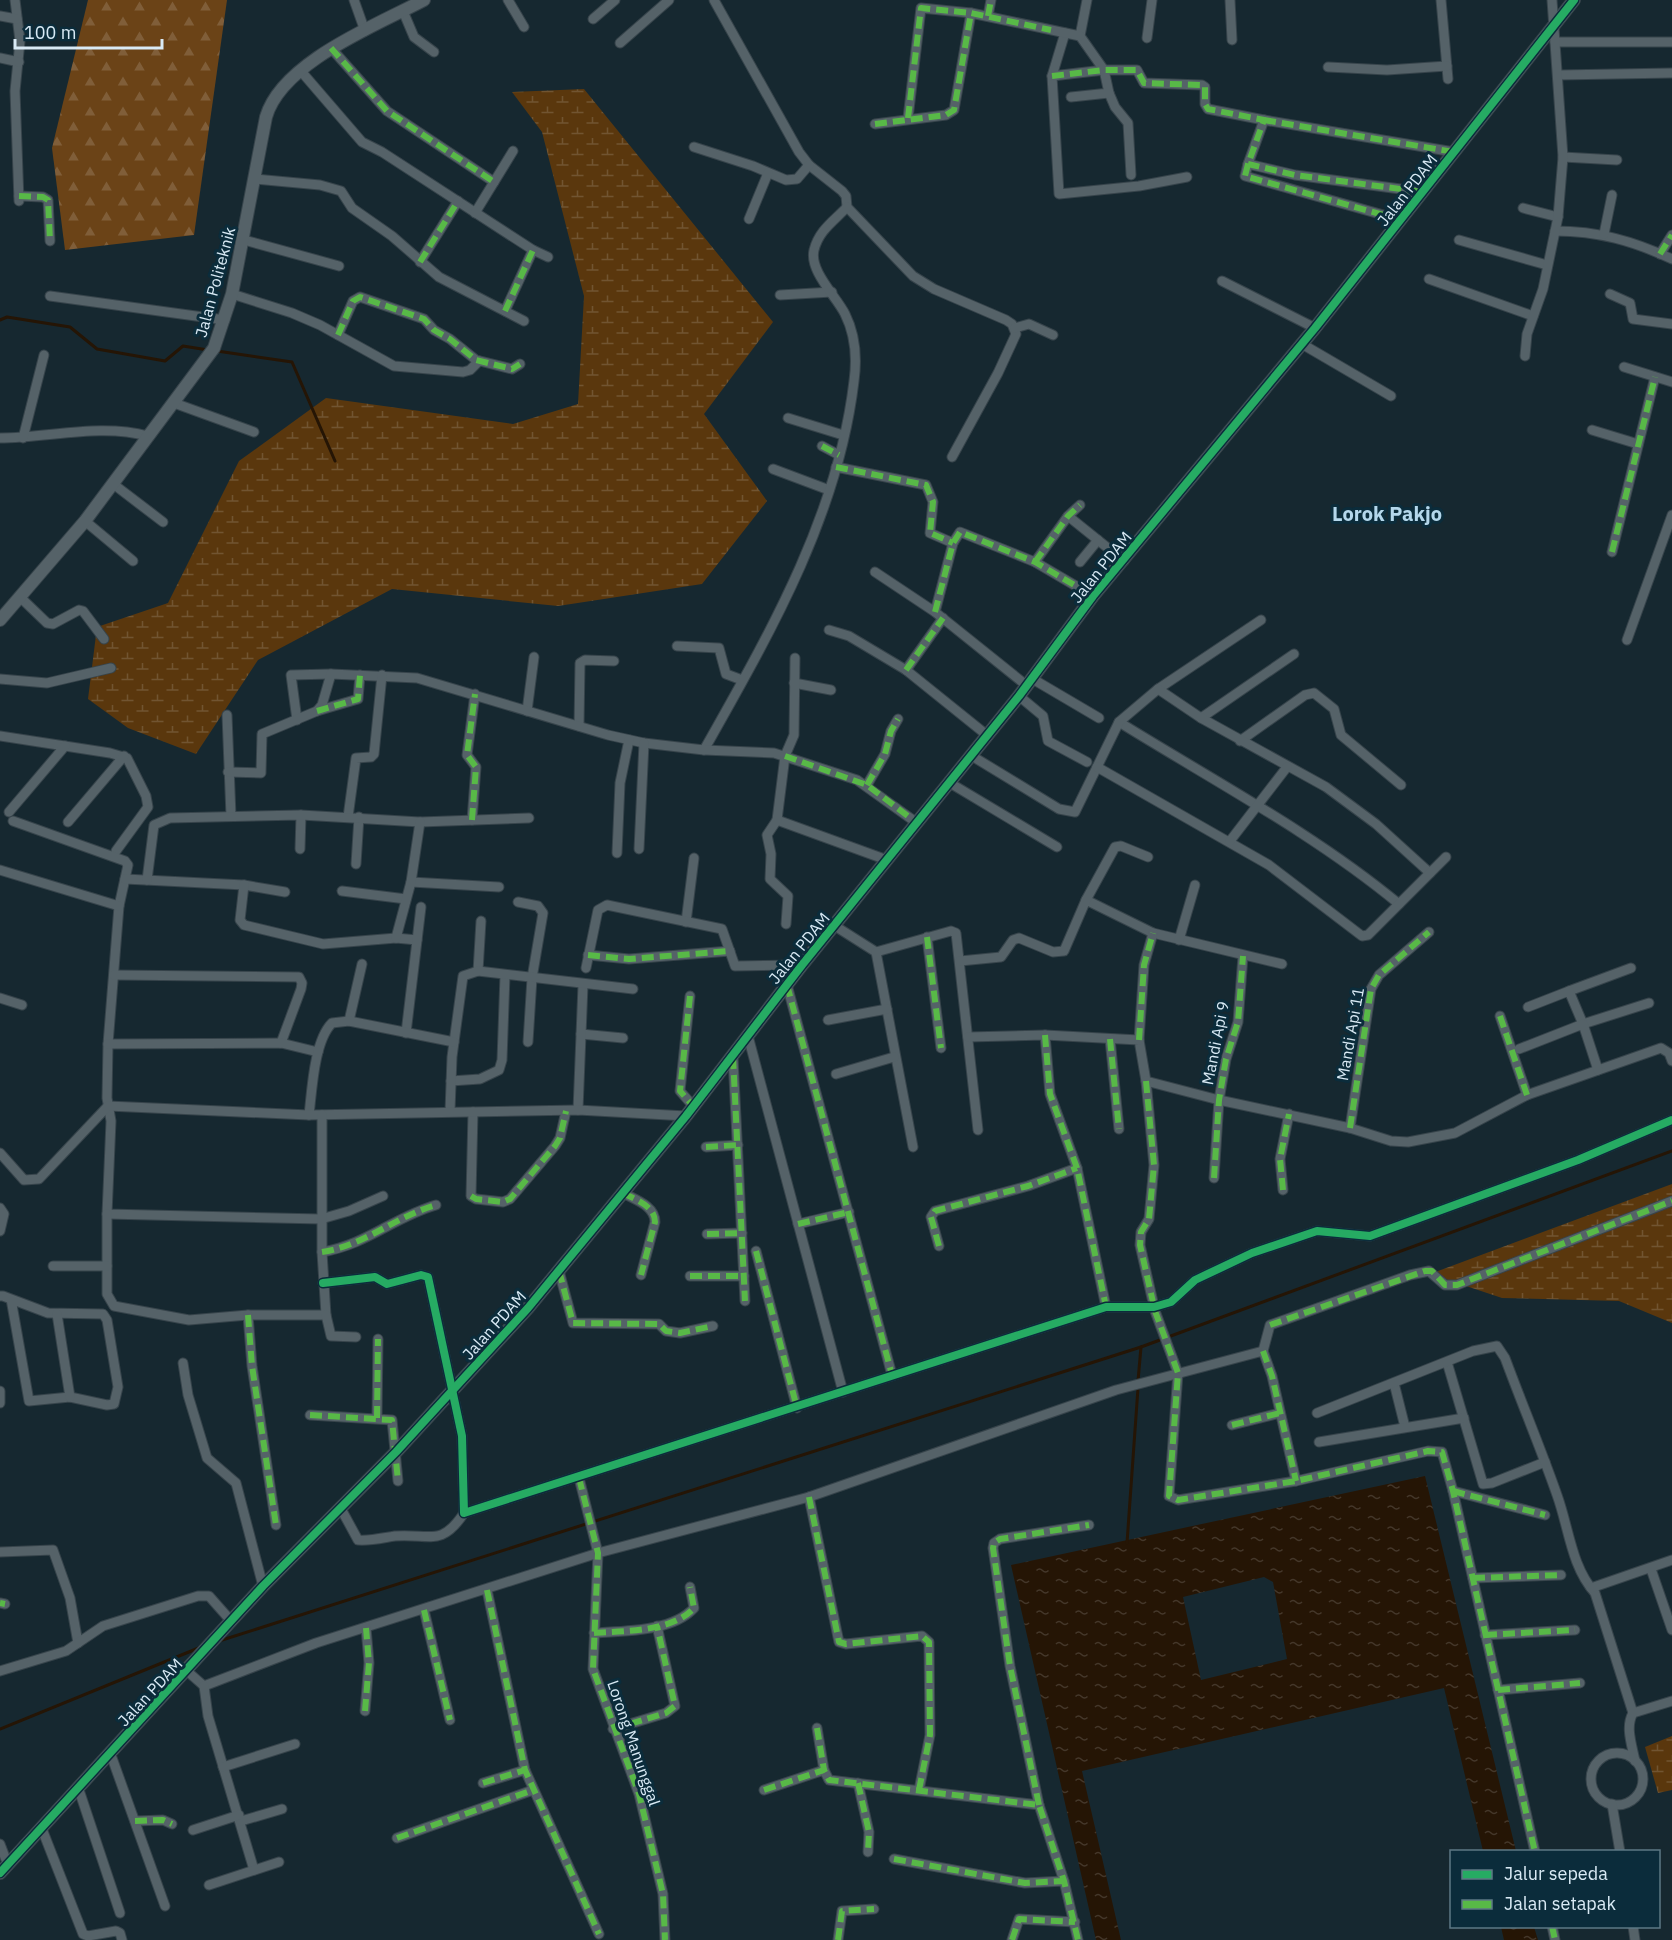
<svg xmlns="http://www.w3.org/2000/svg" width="1672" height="1940" viewBox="0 0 1672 1940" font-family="'IBM Plex Sans',sans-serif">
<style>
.forest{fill:url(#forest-firs)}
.wetland{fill:url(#wetland-marsh)}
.water{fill:url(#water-ripples);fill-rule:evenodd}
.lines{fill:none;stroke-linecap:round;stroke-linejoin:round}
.stream{stroke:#251505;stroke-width:3}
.minor-casing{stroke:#37444b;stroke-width:11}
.tertiary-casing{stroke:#37444b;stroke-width:14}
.minor{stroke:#556268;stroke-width:9}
.tertiary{stroke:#556268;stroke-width:12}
.quiet{stroke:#58b947;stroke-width:6;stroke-dasharray:12 6;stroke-linecap:butt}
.cycleway-casing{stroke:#0b2c3b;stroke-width:11}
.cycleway{stroke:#26ab63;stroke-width:8}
.labels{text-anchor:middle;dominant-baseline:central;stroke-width:6;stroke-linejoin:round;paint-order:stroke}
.street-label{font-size:16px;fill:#d9eaf5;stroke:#0b2c3b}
.quarter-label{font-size:20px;font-weight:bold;fill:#b4d7eb;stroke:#0b2c3b}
</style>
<defs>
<pattern id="forest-firs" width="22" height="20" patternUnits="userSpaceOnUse" patternTransform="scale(1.5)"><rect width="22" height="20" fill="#6b4317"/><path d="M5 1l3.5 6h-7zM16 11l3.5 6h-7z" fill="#805e39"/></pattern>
<pattern id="wetland-marsh" width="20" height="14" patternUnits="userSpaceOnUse" patternTransform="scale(1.5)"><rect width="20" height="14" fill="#5a370d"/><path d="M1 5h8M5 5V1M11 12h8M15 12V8" fill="none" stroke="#715431"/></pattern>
<pattern id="water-ripples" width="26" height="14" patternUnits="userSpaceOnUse" patternTransform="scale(1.5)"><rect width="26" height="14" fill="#251505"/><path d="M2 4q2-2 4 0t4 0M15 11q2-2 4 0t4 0" fill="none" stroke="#44372a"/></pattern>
</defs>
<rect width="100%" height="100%" fill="#162830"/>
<path class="forest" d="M88,0H227L194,235L65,250L52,148Z"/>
<g class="wetland">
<path d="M584,89L773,322L704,414L767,501L702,584L558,606L392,589L258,660L196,754L128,728L88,699L97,627L168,603L239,461L326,398L513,424L578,404L584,296L542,132L512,92Z"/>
<path d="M1672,1184V1323L1619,1301L1502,1298L1430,1274Z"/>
<path d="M1672,1736V1790L1658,1793L1645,1747Z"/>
</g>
<g class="water">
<path d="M1425,1476L1516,1851H1483L1444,1688L1082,1771L1121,1940H1096L1011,1565ZM1264,1577L1273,1582L1287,1659L1201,1680L1183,1597Z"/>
<path d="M1501,1927H1534L1538,1940H1504Z"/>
</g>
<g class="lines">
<g class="stream">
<path d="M0,320L7,317L70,327L97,349L165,361L183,346L208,350"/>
<path d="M217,351L292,362L335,461"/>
<path d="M1138,1381L1141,1347"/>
<path d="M1127,1543L1138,1388"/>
<path d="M219,1641L1141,1347L1672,1151"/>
<path d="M0,1729L201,1647"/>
</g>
<g class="minor-casing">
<g id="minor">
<path d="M15,0L20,41L15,91L19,201"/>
<path d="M354,0L365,31"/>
<path d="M508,0L524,27"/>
<path d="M714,0L799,152L809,165L842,191L846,196L847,207L913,276L934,289L1006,320L1012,324L1016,334L998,373L952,457"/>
<path d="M1230,0L1232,40"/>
<path d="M1441,0L1448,79"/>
<path d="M403,11L414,37L434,52"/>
<path d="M0,16L17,19"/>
<path d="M988,16L991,0"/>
<path d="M593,19L615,0"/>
<path d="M1065,33L1052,76L1059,194L1139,186L1187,177"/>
<path d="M1147,38L1152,0"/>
<path d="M1555,42H1672"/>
<path d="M620,43L669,0"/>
<path d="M331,48L387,111L494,182"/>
<path d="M0,58L19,62"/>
<path d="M1328,67L1387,70L1447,66"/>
<path d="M300,70L362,142L382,152L533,250L548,257"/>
<path d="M1559,75L1672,73"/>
<path d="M1052,76L1104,70H1137L1144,83L1202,85L1205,87V104L1208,109L1264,120L1248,164L1295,175L1423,192"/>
<path d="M1109,93L1115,107L1128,123L1131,175"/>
<path d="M1071,97L1109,93L1104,70L1080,36L1087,0"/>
<path d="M908,118L921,8L971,13"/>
<path d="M1264,120L1454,152"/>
<path d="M875,124L946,115L954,110L971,13L1080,36"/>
<path d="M694,147L753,166L786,180L797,179L809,165"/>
<path d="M1563,157L1617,160"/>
<path d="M1248,164L1245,176L1401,220"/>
<path d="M255,179L320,185L341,191L352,208L392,236L439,277L524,321"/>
<path d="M19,196L43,197L48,200L50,241"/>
<path d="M1523,208L1558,217"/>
<path d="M475,213L513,151"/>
<path d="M749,219L768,173"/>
<path d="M1555,231C1598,231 1633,241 1672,259"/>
<path d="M1604,234L1612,195"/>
<path d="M244,240L339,266"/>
<path d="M1459,240L1547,265"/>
<path d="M1660,254L1672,235"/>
<path d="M420,262L458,201"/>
<path d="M1429,279L1533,316"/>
<path d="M1222,281L1315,328"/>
<path d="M232,294L292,313L320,325L394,366L463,372L470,370L479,361"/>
<path d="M1610,294L1630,303L1633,319L1672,324"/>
<path d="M780,295L832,292"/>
<path d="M50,296L225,320"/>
<path d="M505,311L533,250"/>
<path d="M1015,328L1029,324L1053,335"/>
<path d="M338,335L353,301L360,297L424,319L434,330L450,339L476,360L512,369L520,364"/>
<path d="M1302,344L1391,396"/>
<path d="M1525,356L1527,334L1543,289L1558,217L1563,157L1552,0"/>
<path d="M1624,367L1672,382"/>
<path d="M174,403L254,432"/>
<path d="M788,418L843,435"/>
<path d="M1592,430L1638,444"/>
<path d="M0,438C50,438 99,423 148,436"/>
<path d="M23,438L44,355"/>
<path d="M822,446L839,455"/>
<path d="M836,467L926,485L933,502L930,533L953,543"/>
<path d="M773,469L829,490"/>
<path d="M112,483L163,522"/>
<path d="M1068,516L1124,561"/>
<path d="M85,521L133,561"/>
<path d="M1612,552L1655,377"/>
<path d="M1035,562L1068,516L1080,505"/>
<path d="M1080,562L1098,540"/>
<path d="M875,572L935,612L1026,685"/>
<path d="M21,598L47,623L53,624L79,610L83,611L104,639"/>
<path d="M935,612L953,543L960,532L1035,562L1093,596"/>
<path d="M829,630L849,636L906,670L988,736"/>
<path d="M1627,640L1672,515"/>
<path d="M677,646L719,648L726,674L742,680"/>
<path d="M906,670L943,618"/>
<path d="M1031,678L1099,718"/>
<path d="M0,679L47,683L111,668"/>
<path d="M794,683L831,690"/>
<path d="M1158,689L1261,620"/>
<path d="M1019,696L1043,716L1048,741L1087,762"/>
<path d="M317,711L358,699L360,675"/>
<path d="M527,711L534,657"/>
<path d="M227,715L231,816"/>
<path d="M1201,718L1294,654"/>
<path d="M297,720L291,675L331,674"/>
<path d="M1119,722C1214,781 1313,833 1399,904"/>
<path d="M579,726L580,663L585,660L614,661"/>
<path d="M0,736L110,753L127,758L146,796L148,807L116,851"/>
<path d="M1240,741L1305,695L1314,693L1334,709L1341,735L1401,785"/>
<path d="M704,750C770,633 838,516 854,381C857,359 855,334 845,314C836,296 809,271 814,250C819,230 834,221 847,207"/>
<path d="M972,756L1059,809L1075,812L1119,722L1158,689L1201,718L1326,787L1376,824L1430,873"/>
<path d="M1097,767L1269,865L1362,936L1368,935L1446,857"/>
<path d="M228,772L261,773L262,734L317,711L322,705L331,674L417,678L608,735L644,743L704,750L774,753L857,780L917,823"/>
<path d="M950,783L1057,847"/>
<path d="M867,785L885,754L891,731L898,719"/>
<path d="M9,812L65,746"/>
<path d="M348,817L356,758L371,757L374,754L382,675"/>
<path d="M472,820L476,767L467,755L475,694"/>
<path d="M777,820L887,860"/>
<path d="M13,821L125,861L128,865L119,906L108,1044L107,1098L111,1121L107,1214L321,1219L349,1211L383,1196"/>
<path d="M68,822L124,756"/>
<path d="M1230,841L1287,767"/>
<path d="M300,849L301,815"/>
<path d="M639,849L644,743"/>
<path d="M617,853L620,783L629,740"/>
<path d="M356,864L359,817"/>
<path d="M0,870L119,906"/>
<path d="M125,879L244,885L285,892"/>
<path d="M147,880L154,825L170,818L301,815L420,822L529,818"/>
<path d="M411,882L499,887"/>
<path d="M244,885L240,920L244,925L323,944L396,938L417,940"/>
<path d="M342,891L406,899"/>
<path d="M1086,900L1153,933L1282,964"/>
<path d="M518,902L538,906L543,913L532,978L528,1042"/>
<path d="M686,922L694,858"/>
<path d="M786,924L788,896L770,879L771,854L767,835L777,820L785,756L794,735L795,658"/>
<path d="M835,926L876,952L951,931L956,933L978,1130"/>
<path d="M927,937L941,1048"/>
<path d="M396,938L411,882L420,822"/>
<path d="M1179,940L1195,885"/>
<path d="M876,952L913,1147"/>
<path d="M588,955L629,959L730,951"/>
<path d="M960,961L1001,957L1013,940L1019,938L1053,952L1064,951L1086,900L1115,847L1121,846L1148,857"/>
<path d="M586,968L598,910L607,905L722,929L735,966L802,965"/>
<path d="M478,971L481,921"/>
<path d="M114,975L299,977L302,983L301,989L281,1043"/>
<path d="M787,985L892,1375"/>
<path d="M1569,991L1631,968"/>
<path d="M690,996L680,1091L694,1107"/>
<path d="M0,998L22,1005"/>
<path d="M1528,1007L1569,991L1583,1024L1649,1003"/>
<path d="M1500,1016L1527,1095"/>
<path d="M828,1020L887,1009"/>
<path d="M349,1021L362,964"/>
<path d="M406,1033L421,907"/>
<path d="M581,1034L623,1038"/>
<path d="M1045,1035L1050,1094L1077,1168L1106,1307"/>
<path d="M748,1036L843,1392"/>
<path d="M968,1037L1045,1035L1139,1040L1146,1081L1219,1100L1350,1128L1391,1141L1408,1142L1455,1133L1527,1095L1661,1048L1669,1053L1672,1061"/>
<path d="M1110,1039L1119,1129"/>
<path d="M1139,1040L1144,965L1153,933"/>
<path d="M108,1044L281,1043L318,1052"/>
<path d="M1519,1049L1583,1024L1598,1070"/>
<path d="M733,1057L745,1301"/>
<path d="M836,1074L894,1057"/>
<path d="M451,1081L480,1079L499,1070L502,1060L505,975"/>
<path d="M1146,1081L1154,1165L1149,1219L1141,1232L1140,1245L1155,1311L1178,1373L1169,1496L1178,1500L1296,1481L1428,1451L1442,1452L1453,1491L1535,1852"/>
<path d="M578,1110L583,985"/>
<path d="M450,1111L452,1057L463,976L478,971L633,989"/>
<path d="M473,1112L471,1196L476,1199L503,1202L510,1199L555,1146L560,1138L566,1111"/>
<path d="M309,1115C312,1090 314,1041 332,1023L349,1021L454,1042"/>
<path d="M1350,1128L1371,989L1379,975L1429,932"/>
<path d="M706,1147L738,1145"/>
<path d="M0,1153L24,1180L39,1179L108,1106L309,1115L578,1110L686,1116"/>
<path d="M1214,1178L1219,1100L1226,1059L1238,1022L1243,956"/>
<path d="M1283,1190L1280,1159L1289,1114"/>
<path d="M623,1193C636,1200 655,1206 655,1222L641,1275"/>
<path d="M0,1208L4,1214L0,1231"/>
<path d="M107,1214V1294L114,1306L189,1320L248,1315H326L322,1252V1115"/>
<path d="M798,1224L849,1212"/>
<path d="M707,1234L742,1233"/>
<path d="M939,1246L931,1217L935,1211L1028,1186L1077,1168"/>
<path d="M756,1251L797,1408"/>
<path d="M322,1252C366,1245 394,1217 436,1205"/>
<path d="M53,1266H107"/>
<path d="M559,1271L573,1323L659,1324L666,1331L680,1333L713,1326"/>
<path d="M690,1276H744"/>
<path d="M323,1283L375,1277L387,1284L421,1275L428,1277L462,1436L464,1513L1106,1307H1154L1171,1302L1195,1280L1252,1253L1317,1231L1370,1236L1578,1160L1672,1120"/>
<path d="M0,1296H3L48,1313L103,1314L107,1320L118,1387L114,1404L107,1405L70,1397L29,1401L11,1299"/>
<path d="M57,1314L70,1397"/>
<path d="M248,1315L252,1366L276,1525"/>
<path d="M326,1315L331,1336L356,1337"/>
<path d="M1263,1351L1272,1376L1296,1481"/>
<path d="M1447,1362L1483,1484L1492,1483L1545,1462"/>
<path d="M183,1363L188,1395L207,1458L236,1483L263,1586"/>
<path d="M1394,1383L1405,1427"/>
<path d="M0,1391V1403"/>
<path d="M1317,1413L1473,1351L1497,1346L1505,1358C1522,1404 1541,1449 1557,1495C1569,1528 1571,1566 1595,1593L1633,1713"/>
<path d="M310,1415L392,1420L398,1481"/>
<path d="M377,1418L378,1339"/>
<path d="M1232,1425L1280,1413"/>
<path d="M1319,1442L1464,1418"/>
<path d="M579,1478L598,1553L593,1669L639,1794L663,1894L665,1940"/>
<path d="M1453,1491L1545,1515"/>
<path d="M809,1497L839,1642L846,1644L922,1636L929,1642L930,1735L919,1790"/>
<path d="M340,1507L358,1540C371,1541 382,1538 395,1536C429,1533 441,1548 464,1513"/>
<path d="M0,1552L53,1550L70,1598L78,1643"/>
<path d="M1651,1569L1672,1630"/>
<path d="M1473,1578L1561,1575"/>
<path d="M1591,1588L1672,1560"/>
<path d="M487,1590L525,1770L599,1934"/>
<path d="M0,1603L5,1604"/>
<path d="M424,1610L450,1720"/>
<path d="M594,1633C624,1631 672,1632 694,1608L690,1587"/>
<path d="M1485,1635L1575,1630"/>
<path d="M0,1671L66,1651L103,1626L198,1596H209L232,1622"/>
<path d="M187,1671L204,1686L316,1643L598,1553L809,1497L1116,1390L1263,1351L1270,1325L1410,1275L1429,1271L1445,1285H1457L1672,1201"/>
<path d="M204,1686L208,1716L254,1870"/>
<path d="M1498,1690L1580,1683"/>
<path d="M365,1711L369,1663L366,1628"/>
<path d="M817,1728L824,1770"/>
<path d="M613,1729L666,1713L675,1706L657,1626"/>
<circle cx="1617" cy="1779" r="26"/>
<path d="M111,1755L165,1906"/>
<path d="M1635,1761C1632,1745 1625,1727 1633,1713L1672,1701"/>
<path d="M223,1767L295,1744"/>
<path d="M483,1783L525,1770"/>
<path d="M858,1783L869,1832L868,1852"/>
<path d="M79,1790L120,1913"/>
<path d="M764,1790L824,1770L829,1780L1039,1805L1064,1881L1078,1940"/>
<path d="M1612,1804L1620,1852"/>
<path d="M1039,1805L1010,1666L993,1548L994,1543L1000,1539L1089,1525"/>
<path d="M135,1821L163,1820L172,1824"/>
<path d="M241,1821L282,1809"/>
<path d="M42,1829L83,1934L88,1936L116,1931L120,1933L122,1940"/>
<path d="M193,1830L239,1815"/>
<path d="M397,1838L533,1790"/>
<path d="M0,1844L8,1865"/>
<path d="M894,1859L1025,1883L1064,1881"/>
<path d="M209,1885L279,1862"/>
<path d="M1552,1926L1555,1940"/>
<path d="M1633,1926L1635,1940"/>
<path d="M838,1940L842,1911L874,1909"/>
<path d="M1012,1940L1019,1919L1075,1922"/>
</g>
</g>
<g class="tertiary-casing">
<g id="tertiary">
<path d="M0,620L85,521L214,348L232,294L266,117C282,62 377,25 424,0"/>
<path d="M0,1873L263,1586L396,1452L528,1308L686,1116L802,965L1019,696L1093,596L1315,328L1574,0"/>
</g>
</g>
<use href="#minor" class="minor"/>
<use href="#tertiary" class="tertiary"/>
<g class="quiet">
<path d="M988,16L991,0"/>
<path d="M331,48L387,111L494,182"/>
<path d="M1052,76L1104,70H1137L1144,83L1202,85L1205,87V104L1208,109L1264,120L1248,164L1295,175L1423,192"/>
<path d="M908,118L921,8L971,13"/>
<path d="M1264,120L1454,152"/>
<path d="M875,124L946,115L954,110L971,13L1051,30"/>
<path d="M1248,164L1245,176L1401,220"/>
<path d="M19,196L43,197L48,200L50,241"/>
<path d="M1660,254L1672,235"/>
<path d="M420,262L458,201"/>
<path d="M505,311L533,250"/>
<path d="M338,335L353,301L360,297L424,319L434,330L450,339L476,360L512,369L520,364"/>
<path d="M822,446L839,455"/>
<path d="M836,467L926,485L933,502L930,533L953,543"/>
<path d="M1612,552L1655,377"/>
<path d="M1035,562L1068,516L1080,505"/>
<path d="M935,612L953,543L960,532L1035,562L1093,596"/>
<path d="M906,670L943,618"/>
<path d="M317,711L358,699L360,675"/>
<path d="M785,756L867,785L917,823"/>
<path d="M867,785L885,754L891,731L898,719"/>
<path d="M472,820L476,767L467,755L475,694"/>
<path d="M927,937L941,1048"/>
<path d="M588,955L629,959L730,951"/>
<path d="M787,985L892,1375"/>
<path d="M690,996L680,1091L694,1107"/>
<path d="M1500,1016L1527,1095"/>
<path d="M1045,1035L1050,1094L1077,1168L1106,1307"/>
<path d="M1110,1039L1119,1129"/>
<path d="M1139,1040L1144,965L1153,933"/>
<path d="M733,1057L745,1301"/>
<path d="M1146,1081L1154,1165L1149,1219L1141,1232L1140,1245L1155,1311L1178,1373L1169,1496L1178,1500L1296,1481L1428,1451L1442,1452L1453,1491L1535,1852"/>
<path d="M1350,1128L1371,989L1379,975L1429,932"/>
<path d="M706,1147L738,1145"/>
<path d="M1214,1178L1219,1100L1226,1059L1238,1022L1243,956"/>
<path d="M1283,1190L1280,1159L1289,1114"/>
<path d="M623,1193C636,1200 655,1206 655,1222L641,1275"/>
<path d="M471,1196L476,1199L503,1202L510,1199L555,1146L560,1138L566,1111"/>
<path d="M798,1224L849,1212"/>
<path d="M707,1234L742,1233"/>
<path d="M939,1246L931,1217L935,1211L1028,1186L1077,1168"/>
<path d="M756,1251L797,1408"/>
<path d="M322,1252C366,1245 394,1217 436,1205"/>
<path d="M559,1271L573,1323L659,1324L666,1331L680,1333L713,1326"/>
<path d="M690,1276H744"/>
<path d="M248,1315L252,1366L276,1525"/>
<path d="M1270,1325L1425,1271H1432L1445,1285H1457L1672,1201"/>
<path d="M1263,1351L1272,1376L1296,1481"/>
<path d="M310,1415L392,1420L398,1481"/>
<path d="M377,1418L378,1339"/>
<path d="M1232,1425L1280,1413"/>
<path d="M579,1478L598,1553L593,1669L639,1794L663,1894L665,1940"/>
<path d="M1453,1491L1545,1515"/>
<path d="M809,1497L839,1642L846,1644L922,1636L929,1642L930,1735L919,1790"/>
<path d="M1473,1578L1561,1575"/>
<path d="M487,1590L525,1770L599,1934"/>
<path d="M0,1603L5,1604"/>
<path d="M424,1610L450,1720"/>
<path d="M594,1633C624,1631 672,1632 694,1608L690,1587"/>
<path d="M1485,1635L1575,1630"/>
<path d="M1498,1690L1580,1683"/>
<path d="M365,1711L369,1663L366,1628"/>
<path d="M817,1728L824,1770"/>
<path d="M613,1729L666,1713L675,1706L657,1626"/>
<path d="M483,1783L525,1770"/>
<path d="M858,1783L869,1832L868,1852"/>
<path d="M764,1790L824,1770L829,1780L1039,1805L1064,1881L1078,1940"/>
<path d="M1039,1805L1010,1666L993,1548L994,1543L1000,1539L1089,1525"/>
<path d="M135,1821L163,1820L172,1824"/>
<path d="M397,1838L533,1790"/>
<path d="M894,1859L1025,1883L1064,1881"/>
<path d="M1552,1926L1555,1940"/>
<path d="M838,1940L842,1911L874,1909"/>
<path d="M1012,1940L1019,1919L1075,1922"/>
</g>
<g class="cycleway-casing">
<g id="cycleway">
<path d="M323,1283L375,1277L387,1284L421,1275L428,1277L462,1436L464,1513L1106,1307H1154L1171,1302L1195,1280L1252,1253L1317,1231L1370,1236L1578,1160L1672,1120"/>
<path d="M0,1873L263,1586L396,1452L528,1308L686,1116L802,965L1019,696L1093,596L1315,328L1574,0"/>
</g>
</g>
<use href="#cycleway" class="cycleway"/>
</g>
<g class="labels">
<g class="street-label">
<text transform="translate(1407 190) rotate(-52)">Jalan PDAM</text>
<text transform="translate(215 282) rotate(-75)">Jalan Politeknik</text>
<text transform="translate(1101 567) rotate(-51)">Jalan PDAM</text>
<text transform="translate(799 948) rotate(-51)">Jalan PDAM</text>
<text transform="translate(1350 1034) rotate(-80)">Mandi Api 11</text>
<text transform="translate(1215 1043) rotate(-79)">Mandi Api 9</text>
<text transform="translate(494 1325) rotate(-48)">Jalan PDAM</text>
<text transform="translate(150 1692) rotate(-47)">Jalan PDAM</text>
<text transform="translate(634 1743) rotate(71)">Lorong Manunggal</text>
</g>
<g class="quarter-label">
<text x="1387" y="513">Lorok Pakjo</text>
</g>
</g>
<rect x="1450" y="1850" width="210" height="78" fill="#0b2c3b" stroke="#5d7885" stroke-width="1.5"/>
<rect x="1462" y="1870" width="30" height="9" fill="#26ab63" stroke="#5d7885" stroke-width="1.5"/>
<text x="1504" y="1880" font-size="18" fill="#d9eaf5">Jalur sepeda</text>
<rect x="1462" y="1900" width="30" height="9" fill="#58b947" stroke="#5d7885" stroke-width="1.5"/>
<text x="1504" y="1910" font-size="18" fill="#d9eaf5">Jalan setapak</text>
<path d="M15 39v9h147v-9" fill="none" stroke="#d9eaf5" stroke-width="3"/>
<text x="24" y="39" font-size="18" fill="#d9eaf5" stroke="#0b2c3b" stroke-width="4.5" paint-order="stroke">100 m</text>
</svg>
